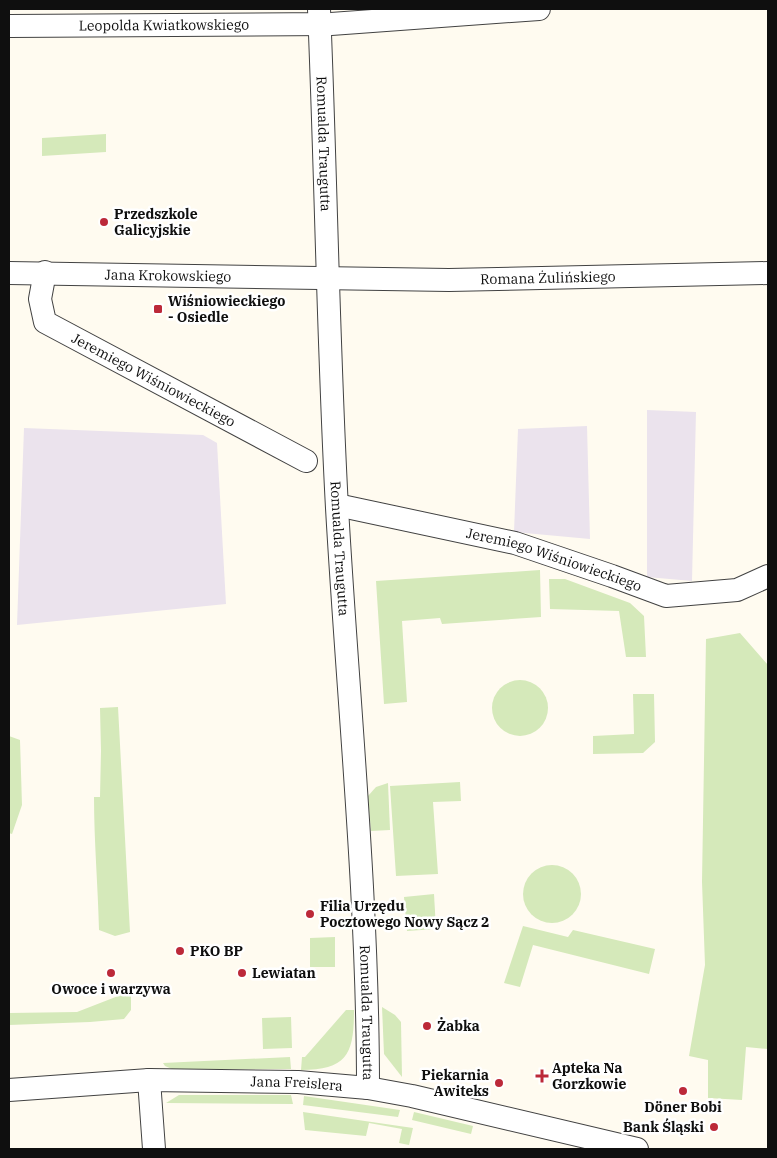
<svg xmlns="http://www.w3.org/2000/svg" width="777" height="1158" viewBox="0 0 777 1158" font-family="'IBM Plex Serif',serif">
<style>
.industrial{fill:#ebe3ed}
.green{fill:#d5e9ba}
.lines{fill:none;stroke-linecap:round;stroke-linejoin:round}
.street-casing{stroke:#424242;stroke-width:24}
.street{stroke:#fff;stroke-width:22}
.poi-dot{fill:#bc2939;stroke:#fff;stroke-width:2}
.labels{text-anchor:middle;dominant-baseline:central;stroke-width:5;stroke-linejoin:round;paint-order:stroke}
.street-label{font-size:14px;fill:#0f0f0f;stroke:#fff}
.poi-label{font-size:14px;font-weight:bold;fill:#0f0f0f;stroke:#fff;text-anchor:start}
</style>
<rect width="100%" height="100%" fill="#fffbf0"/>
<g class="industrial">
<path d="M647,410L696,412L692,581L647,577Z"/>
<path d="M587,426L590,539L514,532L518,429Z"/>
<path d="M24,428L203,435L217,443L226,604L17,625Z"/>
</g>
<g class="green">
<path d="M106,134V152L42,156V138Z"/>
<path d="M540,570L541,617L442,624L440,618L402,621L407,702L384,704L376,581Z"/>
<path d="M549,579H565L630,603L644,616L646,657H626L619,611L550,609Z"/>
<path d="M740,633L768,665V1049L746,1047L742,1100L708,1098V1060L689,1056L705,965L702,882L706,639Z"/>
<circle cx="520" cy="708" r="28"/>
<path d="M633,694H654L655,742L643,753L593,754V736L634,734Z"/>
<path d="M118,707L130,932L115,936L99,930C98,886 94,842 94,797H100L101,751L100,708Z"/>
<path d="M9,736L20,740L22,805L12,834L9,833Z"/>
<path d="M460,782L461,801L433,802L438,874L396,876L390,786Z"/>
<path d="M388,783L390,830L371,831L368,796L376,787Z"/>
<circle cx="552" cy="894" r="29"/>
<path d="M434,894L436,929L407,931L404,897Z"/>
<path d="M523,926L568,937L573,930L655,949L649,974L533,945L520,987L504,983Z"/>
<path d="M335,937V967H310V938Z"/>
<path d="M131,991V1010L124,1019L90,1022L9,1025V1013L77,1012Z"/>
<path d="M382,1007L395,1015L401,1022L402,1077L384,1054Z"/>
<path d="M346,1010H354C354,1053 348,1070 301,1070L302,1057H305Z"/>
<path d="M291,1017L292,1048L263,1049L262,1018Z"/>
<path d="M290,1057L291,1069H172L165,1066L163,1063Z"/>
<path d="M179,1095H291L293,1104L166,1103Z"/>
<path d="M304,1096L400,1110L398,1117L303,1105Z"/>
<path d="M303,1112L413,1128L409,1145L399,1143L402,1129L369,1123L366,1136L305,1130Z"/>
<path d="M414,1112L473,1126L471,1134L412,1120Z"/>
</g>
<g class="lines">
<g class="street-casing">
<g id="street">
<path id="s1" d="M319,9C326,175 328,342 337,508C348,701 368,895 368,1088"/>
<path id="s2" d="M9,26L331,24L539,9"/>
<path id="s3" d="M45,272L40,299L45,322L306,461"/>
<path id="s4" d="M9,273L449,280L768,273"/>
<path id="s5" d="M337,505L515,543L612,576L666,596L737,590L768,576"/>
<path d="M149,1080L154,1149"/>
<path id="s6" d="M9,1090L149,1080L298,1082L368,1088L412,1096L637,1149"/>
</g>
</g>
<use href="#street" class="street"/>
</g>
<g class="poi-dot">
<circle cx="104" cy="222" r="5"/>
<rect x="153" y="304" width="10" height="10" rx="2.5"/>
<circle cx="310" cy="914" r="5"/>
<circle cx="180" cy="951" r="5"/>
<circle cx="111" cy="973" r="5"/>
<circle cx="242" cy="973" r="5"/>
<circle cx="427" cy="1026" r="5"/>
<path d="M539.5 1068.5h5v5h5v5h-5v5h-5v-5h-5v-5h5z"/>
<circle cx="499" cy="1083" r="5"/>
<circle cx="683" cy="1091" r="5"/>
<circle cx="714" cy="1127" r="5"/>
</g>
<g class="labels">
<g class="street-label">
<text stroke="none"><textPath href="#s2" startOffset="155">Leopolda Kwiatkowskiego</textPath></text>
<text stroke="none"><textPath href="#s1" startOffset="135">Romualda Traugutta</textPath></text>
<text stroke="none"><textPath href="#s4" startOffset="159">Jana Krokowskiego</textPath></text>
<text stroke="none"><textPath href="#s4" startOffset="539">Romana Żulińskiego</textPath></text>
<text stroke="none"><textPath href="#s3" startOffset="174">Jeremiego Wiśniowieckiego</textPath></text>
<text stroke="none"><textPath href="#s1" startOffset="540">Romualda Traugutta</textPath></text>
<text stroke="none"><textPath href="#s5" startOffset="224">Jeremiego Wiśniowieckiego</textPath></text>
<text stroke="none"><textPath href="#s1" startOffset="1005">Romualda Traugutta</textPath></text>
<text stroke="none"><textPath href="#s6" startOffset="288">Jana Freislera</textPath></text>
</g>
<g class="poi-label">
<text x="114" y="214">Przedszkole<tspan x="114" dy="16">Galicyjskie</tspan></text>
<text x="168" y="301">Wiśniowieckiego<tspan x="168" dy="16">- Osiedle</tspan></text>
<text x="320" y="906">Filia Urzędu<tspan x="320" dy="16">Pocztowego Nowy Sącz 2</tspan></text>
<text x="190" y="951">PKO BP</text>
<text x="252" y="973">Lewiatan</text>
<text x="111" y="989" text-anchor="middle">Owoce i warzywa</text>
<text x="437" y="1026">Żabka</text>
<text x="552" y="1068">Apteka Na<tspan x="552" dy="16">Gorzkowie</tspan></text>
<text x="489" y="1075" text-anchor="end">Piekarnia<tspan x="489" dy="16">Awiteks</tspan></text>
<text x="683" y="1107" text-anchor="middle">Döner Bobi</text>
<text x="704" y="1127" text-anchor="end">Bank Śląski</text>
</g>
</g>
<rect width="777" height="1158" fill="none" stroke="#0f0f0f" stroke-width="20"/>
</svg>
